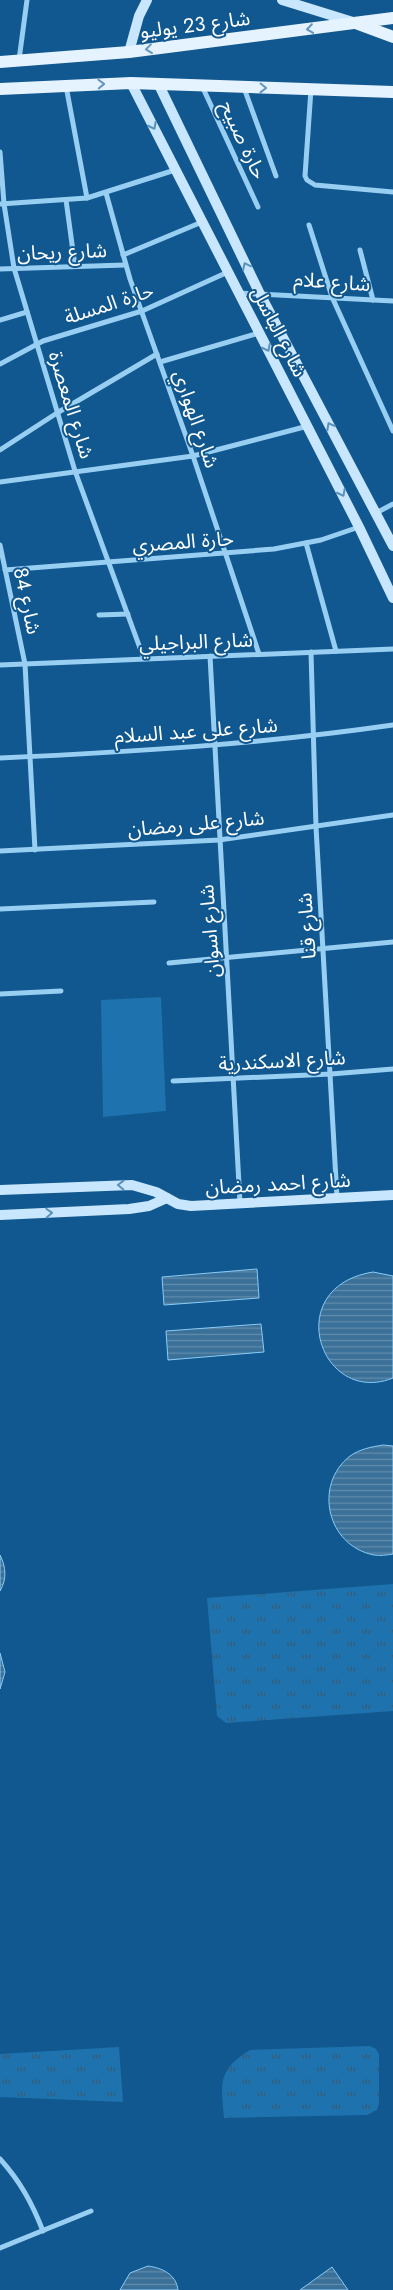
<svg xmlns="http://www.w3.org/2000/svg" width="393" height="2290" viewBox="0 0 393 2290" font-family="Jost,'Noto Sans Arabic',sans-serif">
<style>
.grass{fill:url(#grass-tufts)}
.garden{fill:#1e72ad}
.water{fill:url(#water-rules);stroke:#8acbf7}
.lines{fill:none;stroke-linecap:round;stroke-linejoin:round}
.street{stroke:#99cef3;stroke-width:5}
.secondary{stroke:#c8e6fd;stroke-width:10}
.primary{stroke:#e5f2ff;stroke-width:12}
.oneway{stroke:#6596bc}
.oneway2{stroke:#5a91bb}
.labels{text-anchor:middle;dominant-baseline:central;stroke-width:4;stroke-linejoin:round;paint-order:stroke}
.street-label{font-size:20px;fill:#fff;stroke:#10588f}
</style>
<defs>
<pattern id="grass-tufts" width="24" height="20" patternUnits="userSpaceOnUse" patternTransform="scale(1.25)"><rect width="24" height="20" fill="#1e72ad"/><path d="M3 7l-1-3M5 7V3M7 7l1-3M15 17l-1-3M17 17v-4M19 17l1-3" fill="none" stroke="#375d78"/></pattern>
<pattern id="water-rules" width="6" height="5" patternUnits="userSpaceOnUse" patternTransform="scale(1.25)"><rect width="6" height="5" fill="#3b7098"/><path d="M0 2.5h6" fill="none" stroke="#628dad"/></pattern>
</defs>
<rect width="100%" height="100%" fill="#10588f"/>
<g class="grass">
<path d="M393,1584V1711L226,1723L217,1716L207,1598Z"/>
<path d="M370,2046L376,2049L379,2054V2103L377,2110L367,2115L224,2118C221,2084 217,2070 250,2050Z"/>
<path d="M119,2047L123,2102L0,2097V2054Z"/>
</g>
<path class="garden" d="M161,997L166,1111L103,1117L101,1000Z"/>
<g class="water">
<path d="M257,1269L259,1298L164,1305L162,1277Z"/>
<path d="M373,1272L393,1276V1378C320,1407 280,1287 373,1272Z"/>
<path d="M261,1324L264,1352L168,1360L166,1331Z"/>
<path d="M383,1445L393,1446V1554C387,1555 380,1556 374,1555C327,1546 313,1485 350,1456C360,1449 371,1447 383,1445Z"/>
<path d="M0,1555C6,1567 7,1579 0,1591Z"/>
<path d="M0,1653L5,1672L0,1689Z"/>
<path d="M148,2266C162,2268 176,2274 178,2290H120L130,2273Z"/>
<path d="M332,2267L348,2290H300Z"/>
</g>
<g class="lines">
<g class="street">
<path d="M19,60L27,0"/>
<path d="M66,86L87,198"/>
<path d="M202,86L258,207"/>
<path d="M244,88L276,176"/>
<path d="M311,89L305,176L307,180L315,185L393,192"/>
<path d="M0,152L4,204L14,268L75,471L144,659"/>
<path d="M106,193L130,279L193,456L259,654"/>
<path d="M66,200L75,266"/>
<path d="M0,204L87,198L175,170"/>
<path d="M309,225L332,297L393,431"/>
<path d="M360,250L373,300"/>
<path d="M123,255L202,222"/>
<path d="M0,269L125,265"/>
<path d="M239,293L393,301"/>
<path d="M0,320L27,312"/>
<path d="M160,362L259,333"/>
<path d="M0,364L43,341L142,311L228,272"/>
<path d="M0,450L57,413L157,354"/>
<path d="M0,482L193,456L308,426"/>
<path d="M376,513L393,504"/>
<path d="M306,543L336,651"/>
<path d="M0,545L25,664L35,850"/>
<path d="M5,570L274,549L321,540L359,527"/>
<path d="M99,615L128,614"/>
<path d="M311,652L316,827L337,1198"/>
<path d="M210,656L240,1203"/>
<path d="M0,665L393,649"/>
<path d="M0,758C132,752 262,744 393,725"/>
<path d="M0,851L219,840L393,815"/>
<path d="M0,909L154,902"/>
<path d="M169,963L393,942"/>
<path d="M0,994L61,991"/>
<path d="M173,1081L331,1074L393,1069"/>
<path d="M0,2159C20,2181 32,2203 43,2231"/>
<path d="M0,2248L91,2211"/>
</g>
<g class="secondary">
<path d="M282,0L353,22"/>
<path d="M129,52L139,16L147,0"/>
<path d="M131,83L359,527L393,598"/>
<path d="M158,83L259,292L393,546"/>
<path d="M0,1190L132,1185L156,1192L178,1204L191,1206L393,1195"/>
<path d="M0,1215L129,1209L149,1206L167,1198"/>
</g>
<g class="primary">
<path d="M358,24L393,37"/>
<path d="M0,62L129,52L393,18"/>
<path d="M0,89L131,83L393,92"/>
</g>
</g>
<defs><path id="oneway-chevron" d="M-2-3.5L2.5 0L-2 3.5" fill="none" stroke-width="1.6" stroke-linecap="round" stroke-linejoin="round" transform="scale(1.25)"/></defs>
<g class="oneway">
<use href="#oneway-chevron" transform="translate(310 29) rotate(172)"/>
<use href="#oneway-chevron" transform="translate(149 49) rotate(173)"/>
<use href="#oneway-chevron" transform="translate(101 84) rotate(-2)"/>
<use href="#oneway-chevron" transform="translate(263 88) rotate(1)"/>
</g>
<g class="oneway2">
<use href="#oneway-chevron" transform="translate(153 126) rotate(63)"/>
<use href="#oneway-chevron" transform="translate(246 266) rotate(-116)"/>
<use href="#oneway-chevron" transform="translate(267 348) rotate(63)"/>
<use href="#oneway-chevron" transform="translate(330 426) rotate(-118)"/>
<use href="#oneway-chevron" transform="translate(342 493) rotate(63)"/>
<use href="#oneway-chevron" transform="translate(121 1185) rotate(-179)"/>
<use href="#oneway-chevron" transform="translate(49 1213) rotate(-3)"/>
</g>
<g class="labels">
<g class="street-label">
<text transform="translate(195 25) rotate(-7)">شارع 23 يوليو</text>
<text transform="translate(243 140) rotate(65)">حارة صبيح</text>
<text transform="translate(62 252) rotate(-2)">شارع ريحان</text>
<text transform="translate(332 282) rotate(4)">شارع علام</text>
<text transform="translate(109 304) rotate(-18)">حارة المسلة</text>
<text transform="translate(279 332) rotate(63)">شارع الباسل</text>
<text transform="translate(71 405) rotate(73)">شارع المعصرة</text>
<text transform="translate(196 419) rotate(71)">شارع الهواري</text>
<text transform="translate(183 542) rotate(-4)">حارة المصري</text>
<text transform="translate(27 601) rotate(78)">شارع 84</text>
<text transform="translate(196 642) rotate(-2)">شارع البراجيلي</text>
<text transform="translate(196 731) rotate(-4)">شارع على عبد السلام</text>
<text transform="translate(196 824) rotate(-5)">شارع على رمضان</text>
<text transform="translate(307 926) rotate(-94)">شارع قنا</text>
<text transform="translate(210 931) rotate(-94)">شارع اسوان</text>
<text transform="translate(282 1061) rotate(-3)">شارع الاسكندرية</text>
<text transform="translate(278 1184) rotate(-3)">شارع احمد رمضان</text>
</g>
</g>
</svg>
